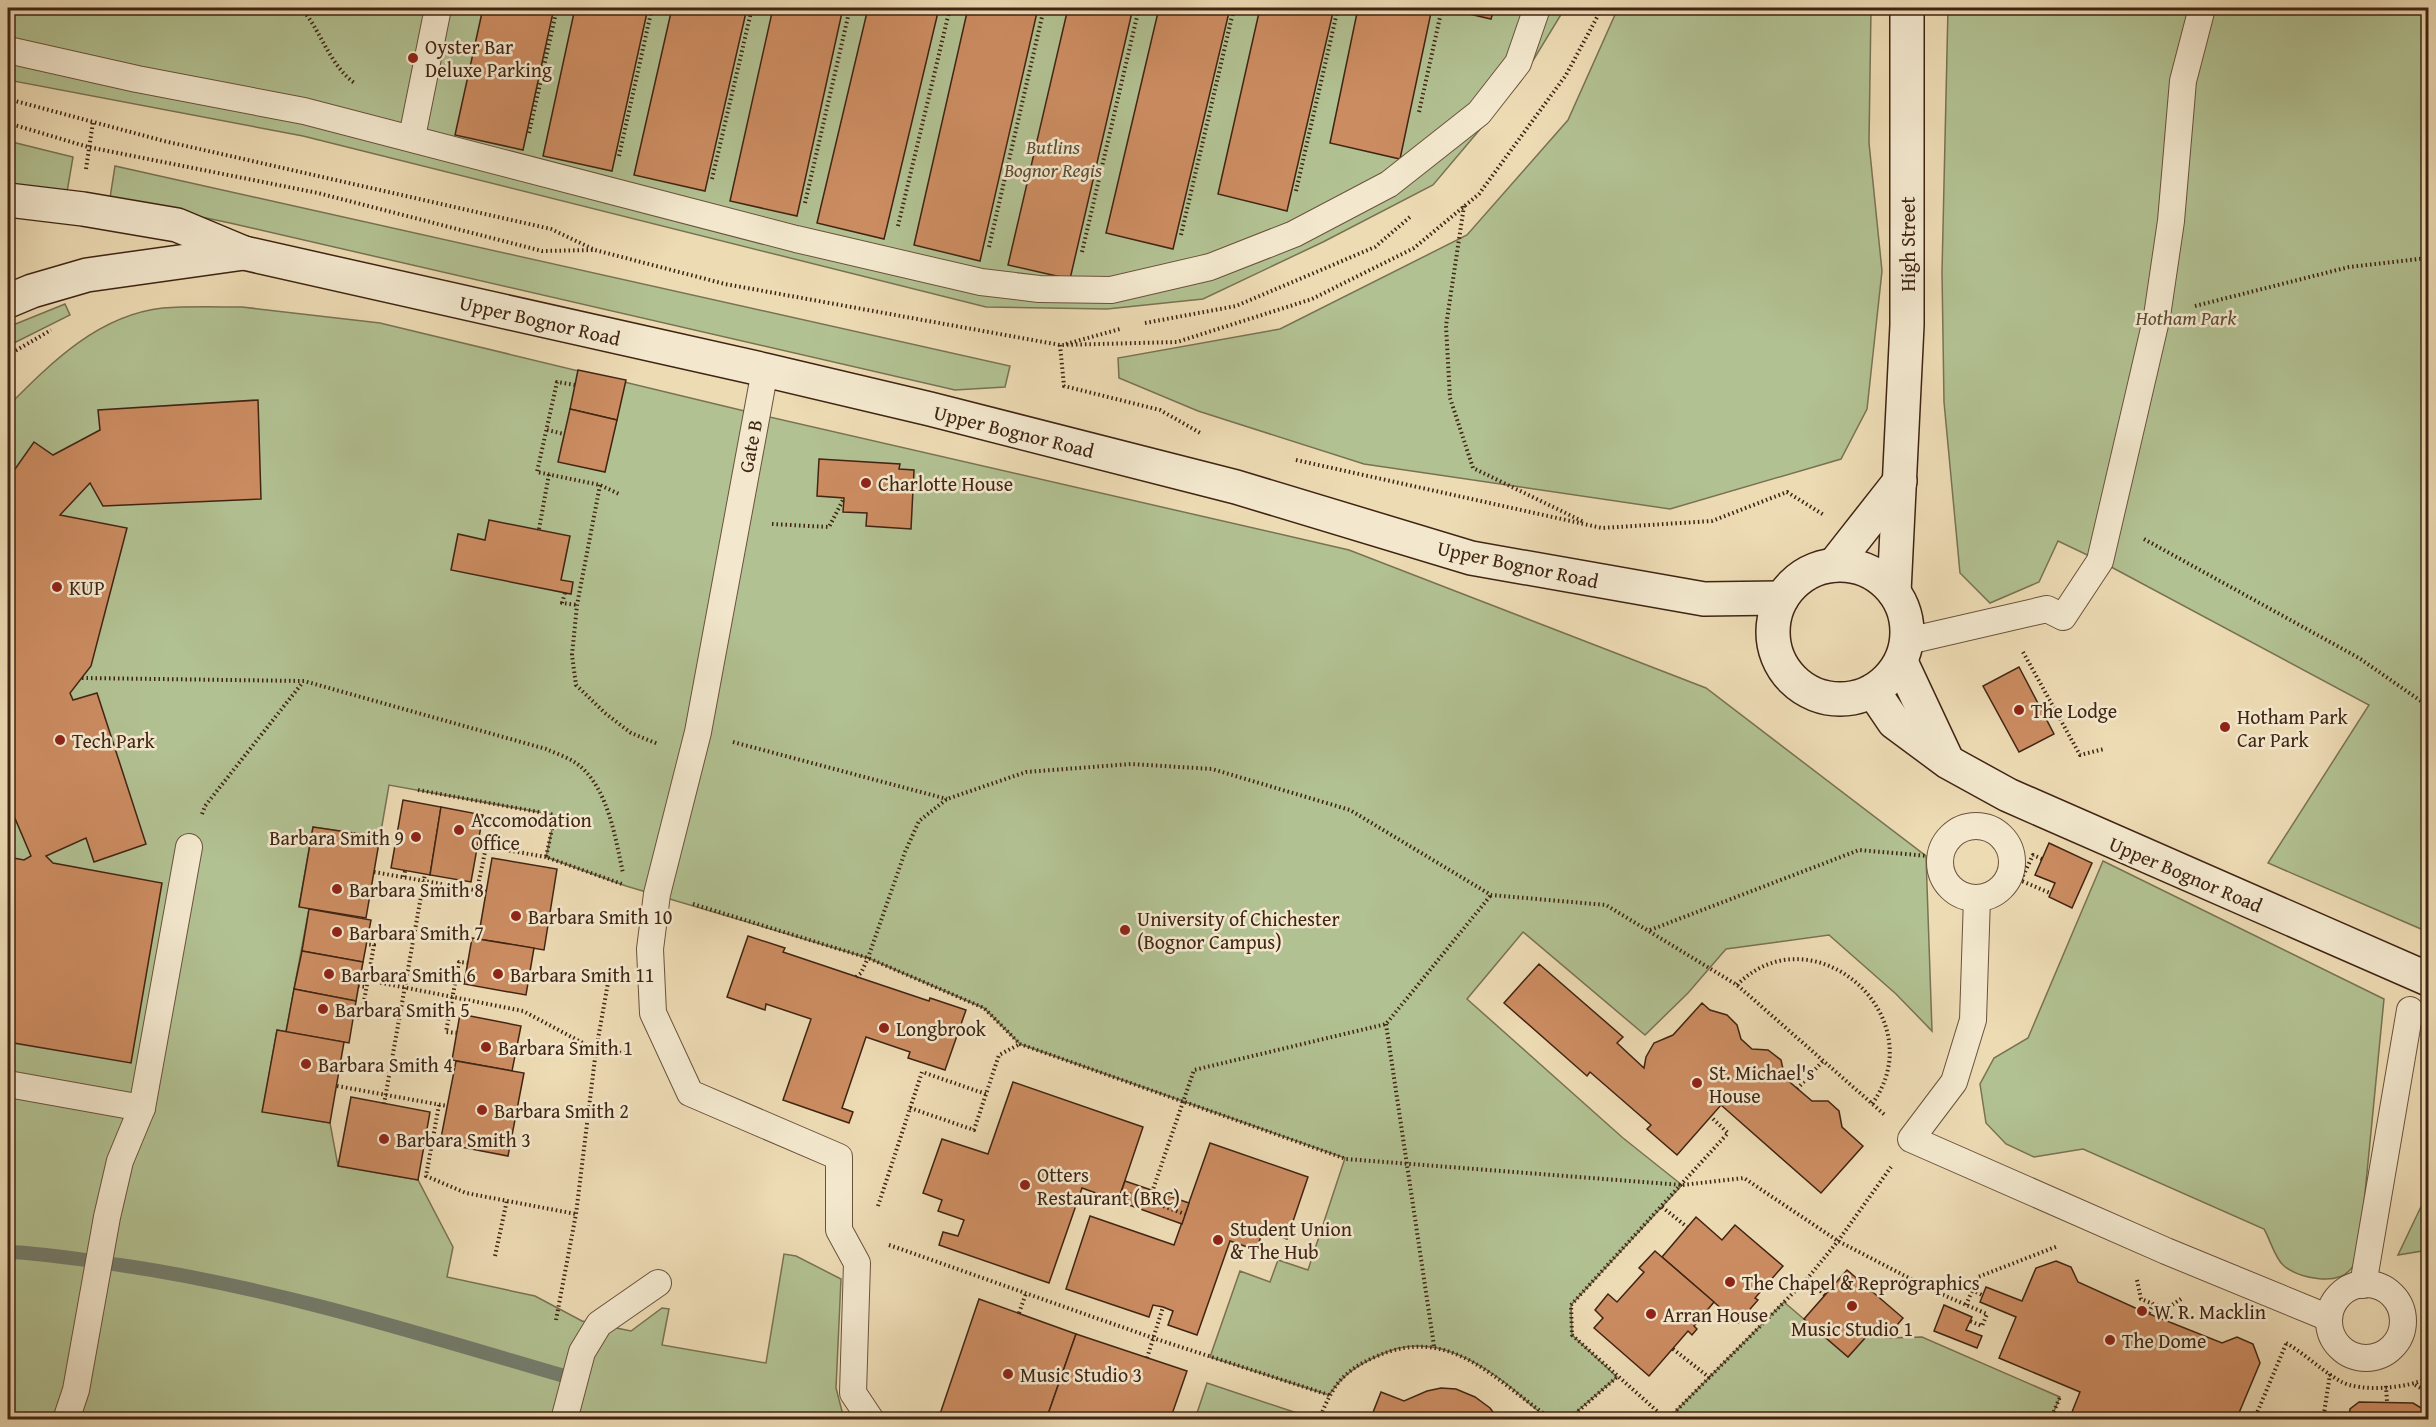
<svg xmlns="http://www.w3.org/2000/svg" width="2436" height="1427" viewBox="0 0 2436 1427" font-family="'Gentium Book Plus',serif">
<style>
.green{fill:#b2c192;stroke:#797252;stroke-width:1.5}
.lines{fill:none;stroke-linecap:round;stroke-linejoin:round}
.stream{stroke:#757f6f;stroke-width:14}
.building{fill:#cc8c61;stroke:#402413;stroke-width:1.5}
.lane-casing{stroke:#6b523b;stroke-width:28}
.secondary-casing{stroke:#402413;stroke-width:36}
.path{stroke:#402413;stroke-width:4;stroke-dasharray:1.5 3;stroke-linecap:butt}
.lane{stroke:#f3e8ce;stroke-width:26}
.secondary{stroke:#f3e8ce;stroke-width:33}
.poi-dot{fill:#8f2418;stroke:#f3e8ce;stroke-width:2}
.labels{text-anchor:middle;dominant-baseline:central;stroke-width:5;stroke-linejoin:round;paint-order:stroke}
.poi-label{font-size:20px;fill:#402413;stroke:#f3e8ce;text-anchor:start}
.park-label{font-size:20px;font-style:italic;fill:#5c4b33;stroke:#f3e8ce}
.street-label{font-size:20px;fill:#402413;stroke:#f3e8ce}
</style>
<rect width="100%" height="100%" fill="#eddbb4"/>
<filter id="stains"><feTurbulence type="fractalNoise" baseFrequency=".00333" numOctaves="4"/><feColorMatrix values="0 0 0 0 .2 0 0 0 0 .09 0 0 0 0 .02 0 0 0 .5 -.17"/></filter>
<radialGradient id="worn" r=".72"><stop offset=".6" stop-color="#630" stop-opacity="0"/><stop offset="1" stop-color="#630" stop-opacity=".3"/></radialGradient>
<g class="green">
<path d="M8,8H1565L1520,82L1433,185L1323,242L1203,299L1107,309L986,307L303,136L8,80Z"/>
<path d="M1618,8H1871L1869,143L1882,271L1867,409L1841,459L1670,509L1364,464L1198,411L1119,378L1118,358L1280,329L1467,235L1568,120Z"/>
<path d="M1948,8H2428V932L2268,863L2369,705L2100,561L2058,541L2039,582L1990,603L1960,573L1944,402L1942,272Z"/>
<path d="M8,141L73,157L67,192L8,187Z"/>
<path d="M115,166L1010,366L1005,387L955,390L230,223L110,198Z"/>
<path d="M65,304L70,315L8,346V327Z"/>
<path d="M242,307L380,323L757,414L1349,550L1706,688L1926,856L1932,1031L1896,994L1829,935L1726,949L1688,993L1645,1035L1523,932L1467,999L1623,1138L1682,1185L1571,1305L1572,1335L1617,1377L1568,1419C1564,1419 1558,1420 1554,1419C1540,1416 1525,1399 1513,1389C1477,1360 1430,1332 1382,1354C1359,1364 1343,1374 1329,1395L1210,1357L1240,1271L1270,1282L1278,1260L1308,1270L1345,1158L1020,1044L984,1008L868,958L626,886L546,857L555,815L389,785L380,837L313,827L299,906L309,909L286,1032L277,1030L263,1111L330,1123L338,1166L418,1180L453,1247L447,1277L535,1296L582,1321L631,1331L662,1308L669,1309L662,1345L766,1363L784,1254L796,1256L841,1279L836,1388L844,1419L8,1420V406C51,363 98,315 163,308C189,306 216,307 242,307Z"/>
<path d="M2103,861L2384,999L2360,1244C2358,1252 2357,1263 2350,1270C2336,1286 2299,1278 2284,1266C2275,1259 2270,1239 2264,1229L2083,1149L2034,1157L2006,1144L1986,1123L1980,1084L1994,1058L2028,1038Z"/>
<path d="M2428,1192V1250L2398,1255Z"/>
<path d="M1784,1302L1848,1357L1874,1328L1886,1338L1922,1337L2060,1397L2052,1416L2054,1419L1667,1420Z"/>
<path d="M1207,1383L1297,1413L1294,1419H1195Z"/>
</g>
<g class="lines">
<path class="stream" d="M8,1252C45,1253 83,1260 120,1265C272,1287 417,1333 564,1376"/>
</g>
<g class="building">
<path d="M483,8H554L523,150L455,135Z"/>
<path d="M575,8H648L612,171L543,156Z"/>
<path d="M672,8H747L705,191L634,175Z"/>
<path d="M773,8H843L797,216L730,201Z"/>
<path d="M868,8H939L884,239L817,223Z"/>
<path d="M968,8H1038L980,261L914,245Z"/>
<path d="M1068,8H1133L1070,279L1008,265Z"/>
<path d="M1159,8H1230L1173,249L1106,233Z"/>
<path d="M1260,8H1334L1287,211L1218,194Z"/>
<path d="M1358,8H1432L1400,159L1330,143Z"/>
<path d="M1452,8H1494L1491,19L1452,10Z"/>
<path d="M578,370L626,380L617,420L570,409Z"/>
<path d="M258,400L261,499L103,506L90,483L60,515L127,528L91,666L70,693L73,700L97,693L146,844L94,862L86,838L46,856L53,863L162,883L131,1063L8,1042V857L24,860L31,856L8,802V479L34,442L53,455L100,430L98,410Z"/>
<path d="M570,409L617,420L605,472L558,462Z"/>
<path d="M819,459L900,464L899,469L914,470L911,529L866,526L867,513L843,512L844,498L817,496Z"/>
<path d="M489,520L570,536L561,580L573,582L571,594L451,570L458,534L485,540Z"/>
<path d="M2019,667L2054,734L2019,752L1983,686Z"/>
<path d="M403,800L441,807L430,875L391,868Z"/>
<path d="M441,807L483,815L471,882L430,875Z"/>
<path d="M313,827L380,837L366,918L299,907Z"/>
<path d="M2049,843L2092,863L2072,908L2049,897L2055,883L2035,875Z"/>
<path d="M492,858L557,869L544,950L478,939Z"/>
<path d="M309,909L371,920L363,962L302,951Z"/>
<path d="M748,936L785,948L783,952L929,1001L930,998L966,1010L945,1070L908,1058L910,1052L866,1037L842,1108L853,1112L849,1123L783,1100L811,1019L766,1004L765,1010L727,997Z"/>
<path d="M472,938L534,948L526,995L464,984Z"/>
<path d="M302,951L363,962L356,1001L294,989Z"/>
<path d="M1539,964L1623,1037L1617,1043L1644,1068L1646,1057L1654,1043L1673,1035L1702,1003L1710,1010L1727,1015L1737,1025L1741,1039L1752,1049L1768,1050L1781,1060L1785,1078L1812,1101H1828L1839,1111L1842,1127L1863,1146L1821,1193L1721,1105L1677,1155L1647,1129L1651,1125L1590,1072L1587,1076L1504,1003Z"/>
<path d="M294,989L356,1001L349,1043L286,1032Z"/>
<path d="M460,1014L521,1026L512,1071L452,1060Z"/>
<path d="M277,1030L344,1042L330,1123L262,1112Z"/>
<path d="M456,1061L524,1073L508,1156L440,1143Z"/>
<path d="M1013,1082L1143,1127L1118,1201L1082,1188L1049,1283L939,1245L943,1232L958,1236L964,1220L938,1211L942,1200L923,1193L942,1139L988,1154Z"/>
<path d="M351,1097L430,1112L418,1180L338,1166Z"/>
<path d="M1210,1143L1308,1177L1287,1239L1263,1231L1256,1250L1230,1241L1197,1335L1168,1325L1173,1311L1163,1307L1153,1305L1149,1317L1066,1289L1090,1216L1174,1245Z"/>
<path d="M1125,1181L1189,1203L1182,1224L1118,1201Z"/>
<path d="M1696,1217L1722,1240L1735,1225L1783,1266L1755,1298L1758,1300L1738,1323L1662,1257Z"/>
<path d="M1655,1251L1714,1302L1694,1326L1697,1329L1692,1335L1688,1331L1649,1376L1594,1328L1603,1318L1595,1310L1608,1294L1617,1302L1644,1272L1639,1268Z"/>
<path d="M2056,1261L2071,1267L2078,1282L2142,1311L2222,1343L2237,1337L2253,1344L2260,1363L2236,1420H2071L2070,1417L2080,1392L1999,1358L2016,1317L1980,1302L1986,1287L2022,1301L2036,1268Z"/>
<path d="M1847,1270L1903,1318L1886,1338L1874,1328L1848,1357L1804,1319Z"/>
<path d="M979,1299L1076,1334L1046,1420H955L940,1414Z"/>
<path d="M1944,1305L1972,1317L1966,1330L1982,1336L1977,1348L1934,1331Z"/>
<path d="M1076,1334L1187,1371L1170,1420H1046Z"/>
<path d="M1441,1388L1456,1389L1475,1397L1490,1408L1499,1420H1370L1381,1392L1404,1401L1427,1391Z"/>
<path d="M2359,1402L2413,1403L2423,1409L2425,1420H2349L2350,1409Z"/>
</g>
<g class="lines">
<g class="lane-casing">
<g id="lane">
<path d="M8,50L137,79L304,111L796,239L981,282L1039,289L1111,290L1210,267L1294,234L1389,184L1479,113L1518,63L1537,8"/>
<path d="M412,137L438,8"/>
<path d="M765,370L698,732L657,894L650,949L653,1013L690,1093L839,1157V1230L857,1263L853,1393L871,1420"/>
<path d="M1908,641L2047,609L2063,617L2100,561L2157,316L2171,221L2183,81L2202,8"/>
<circle cx="1976" cy="862" r="36"/>
<path d="M1977,898L1973,1020L1954,1082L1911,1139L2166,1251L2329,1318"/>
<path d="M8,1084L142,1108"/>
<circle cx="2366" cy="1321" r="37"/>
<path d="M2363,1285L2410,1010"/>
<path d="M66,1420L76,1390L107,1217L120,1161L142,1108L189,847"/>
<path d="M564,1420L582,1352L599,1324L658,1283"/>
</g>
</g>
<g class="secondary-casing">
<g id="secondary">
<path d="M8,200L83,209L177,225L244,253L765,370L930,409L1236,487L1471,558L1704,599L1782,598"/>
<path d="M8,301L32,291L87,275L244,253"/>
<circle cx="1840" cy="632" r="67"/>
<path d="M1834,565L1900,481"/>
<path d="M1894,592L1907,325V8"/>
<path d="M1901,662L1946,758"/>
<path d="M1873,691L1894,722L1948,762L2008,795L2428,979"/>
</g>
</g>
<g class="path">
<path d="M142,8L170,11L201,8"/>
<path d="M301,8C321,30 330,67 356,84"/>
<path d="M8,99L164,141L551,229L595,250L725,284L1060,345L1177,342L1312,299L1414,248L1479,194L1566,75L1602,8"/>
<path d="M1419,112L1442,8"/>
<path d="M8,123L88,147L318,193L542,251L594,250"/>
<path d="M529,133L557,8"/>
<path d="M619,156L652,8"/>
<path d="M86,169L93,122"/>
<path d="M712,179L752,8"/>
<path d="M1296,191L1338,8"/>
<path d="M805,203L850,8"/>
<path d="M1464,206L1446,326L1450,398L1473,468L1584,522"/>
<path d="M898,226L950,8"/>
<path d="M1181,235L1234,8"/>
<path d="M989,247L1044,8"/>
<path d="M1082,252L1139,8"/>
<path d="M2195,306L2349,267L2428,258"/>
<path d="M1145,323L1236,306L1375,247L1410,217"/>
<path d="M1066,344L1120,329"/>
<path d="M1060,345L1064,386L1160,410L1202,434"/>
<path d="M8,355L51,330"/>
<path d="M575,385L557,382L537,472L600,485L619,494"/>
<path d="M547,430L564,434"/>
<path d="M1296,460L1602,528L1712,521L1787,492L1824,515"/>
<path d="M600,485L577,605L572,655L576,685L605,713L631,733L658,744"/>
<path d="M772,524L829,527L844,498"/>
<path d="M539,529L549,474"/>
<path d="M2144,539L2359,658L2428,706"/>
<path d="M565,593L562,603L577,605"/>
<path d="M2023,652L2080,755L2104,749"/>
<path d="M82,678L304,681L546,749C555,753 567,757 576,763C608,786 615,837 623,873"/>
<path d="M733,742L947,799"/>
<path d="M418,790L555,815L546,857L622,884"/>
<path d="M202,814L205,806L303,682"/>
<path d="M478,845L546,857"/>
<path d="M374,872L486,892"/>
<path d="M2010,876L2050,893"/>
<path d="M404,877L405,871"/>
<path d="M2021,880L2033,855L2042,859"/>
<path d="M477,890L486,847"/>
<path d="M693,904L868,958L984,1008L1020,1044L1346,1159L1682,1185L1744,1178L1838,1241L1932,1290L1987,1314L1982,1326L1970,1321"/>
<path d="M1650,930L1859,850L1940,857"/>
<path d="M856,977L861,973L868,958L905,852L919,821L947,799L1026,772L1131,764L1212,769L1350,810L1491,895L1606,905L1737,985L1885,1115"/>
<path d="M367,980L523,1011L596,1050L631,1054"/>
<path d="M1737,985C1812,909 1936,1016 1872,1104"/>
<path d="M358,986L366,987"/>
<path d="M353,1017L361,1018L374,945L366,944"/>
<path d="M1386,1024L1434,1346"/>
<path d="M457,1033L446,1032L459,962L468,963"/>
<path d="M337,1086L447,1106"/>
<path d="M1797,1089L1823,1061"/>
<path d="M384,1104L425,874"/>
<path d="M439,1105L426,1176L466,1193L576,1214"/>
<path d="M910,1108L974,1130L999,1055L1020,1044"/>
<path d="M1121,1191L1185,1214"/>
<path d="M1149,1201L1194,1070L1386,1024L1491,895"/>
<path d="M878,1206L922,1072L986,1094"/>
<path d="M1662,1207L1687,1227"/>
<path d="M889,1245L1153,1338L1329,1395"/>
<path d="M495,1256L507,1200"/>
<path d="M1807,1279L1825,1295"/>
<path d="M2137,1280L2141,1299L2166,1309L2181,1299"/>
<path d="M1972,1290L1982,1295"/>
<path d="M1966,1305L1978,1277L2058,1246"/>
<path d="M1019,1313L1026,1293"/>
<path d="M2149,1313L2153,1304"/>
<path d="M556,1320L576,1214L596,1050L611,966"/>
<path d="M2286,1343C2305,1354 2321,1370 2340,1381C2360,1393 2409,1388 2428,1378"/>
<path d="M1673,1349L1710,1378"/>
<path d="M1147,1358L1163,1307"/>
<path d="M2415,1385L2428,1392"/>
<path d="M2386,1386L2387,1402"/>
<path d="M1319,1420C1332,1387 1342,1371 1375,1357C1451,1323 1495,1381 1553,1420"/>
<path d="M1568,1420L1617,1377"/>
<path d="M1667,1420L1807,1279L1838,1241L1891,1167"/>
<path d="M1667,1420L1572,1335L1571,1305L1728,1133L1711,1117"/>
<path d="M2054,1420L2052,1416L2060,1397"/>
<path d="M2254,1420L2286,1344"/>
<path d="M2323,1420L2330,1374"/>
</g>
<use href="#lane" class="lane"/>
<use href="#secondary" class="secondary"/>
</g>
<g class="poi-dot">
<circle cx="413" cy="58" r="6"/>
<circle cx="866" cy="483" r="6"/>
<circle cx="57" cy="587" r="6"/>
<circle cx="2019" cy="710" r="6"/>
<circle cx="2225" cy="727" r="6"/>
<circle cx="60" cy="740" r="6"/>
<circle cx="459" cy="830" r="6"/>
<circle cx="416" cy="837" r="6"/>
<circle cx="337" cy="889" r="6"/>
<circle cx="516" cy="916" r="6"/>
<circle cx="1125" cy="930" r="6"/>
<circle cx="337" cy="932" r="6"/>
<circle cx="329" cy="974" r="6"/>
<circle cx="498" cy="974" r="6"/>
<circle cx="323" cy="1009" r="6"/>
<circle cx="884" cy="1028" r="6"/>
<circle cx="486" cy="1047" r="6"/>
<circle cx="306" cy="1064" r="6"/>
<circle cx="1697" cy="1083" r="6"/>
<circle cx="482" cy="1110" r="6"/>
<circle cx="384" cy="1139" r="6"/>
<circle cx="1025" cy="1185" r="6"/>
<circle cx="1218" cy="1240" r="6"/>
<circle cx="1730" cy="1282" r="6"/>
<circle cx="1852" cy="1306" r="6"/>
<circle cx="2142" cy="1311" r="6"/>
<circle cx="1651" cy="1314" r="6"/>
<circle cx="2110" cy="1340" r="6"/>
<circle cx="1008" cy="1374" r="6"/>
</g>
<g class="labels">
<g class="poi-label">
<text x="425" y="46">Oyster Bar<tspan x="425" dy="23">Deluxe Parking</tspan></text>
<text x="878" y="483">Charlotte House</text>
<text x="69" y="587">KUP</text>
<text x="2031" y="710">The Lodge</text>
<text x="2237" y="716">Hotham Park<tspan x="2237" dy="23">Car Park</tspan></text>
<text x="72" y="740">Tech Park</text>
<text x="471" y="819">Accomodation<tspan x="471" dy="23">Office</tspan></text>
<text x="404" y="837" text-anchor="end">Barbara Smith 9</text>
<text x="349" y="889">Barbara Smith 8</text>
<text x="528" y="916">Barbara Smith 10</text>
<text x="1137" y="918">University of Chichester<tspan x="1137" dy="23">(Bognor Campus)</tspan></text>
<text x="349" y="932">Barbara Smith 7</text>
<text x="341" y="974">Barbara Smith 6</text>
<text x="510" y="974">Barbara Smith 11</text>
<text x="335" y="1009">Barbara Smith 5</text>
<text x="896" y="1028">Longbrook</text>
<text x="498" y="1047">Barbara Smith 1</text>
<text x="318" y="1064">Barbara Smith 4</text>
<text x="1709" y="1072">St. Michael's<tspan x="1709" dy="23">House</tspan></text>
<text x="494" y="1110">Barbara Smith 2</text>
<text x="396" y="1139">Barbara Smith 3</text>
<text x="1037" y="1174">Otters<tspan x="1037" dy="23">Restaurant (BRC)</tspan></text>
<text x="1230" y="1228">Student Union<tspan x="1230" dy="23">&amp; The Hub</tspan></text>
<text x="1742" y="1282">The Chapel &amp; Reprographics</text>
<text x="2154" y="1311">W. R. Macklin</text>
<text x="1663" y="1314">Arran House</text>
<text x="1852" y="1328" text-anchor="middle">Music Studio 1</text>
<text x="2122" y="1340">The Dome</text>
<text x="1020" y="1374">Music Studio 3</text>
</g>
<g class="park-label">
<text x="1053" y="146">Butlins<tspan x="1053" dy="23">Bognor Regis</tspan></text>
<text x="2186" y="317">Hotham Park</text>
</g>
<g class="street-label">
<text transform="translate(1907 244) rotate(-90)">High Street</text>
<text transform="translate(540 320) rotate(13)">Upper Bognor Road</text>
<text transform="translate(1014 431) rotate(14)">Upper Bognor Road</text>
<text transform="translate(750 446) rotate(-79)">Gate B</text>
<text transform="translate(1518 564) rotate(12)">Upper Bognor Road</text>
<text transform="translate(2186 874) rotate(23)">Upper Bognor Road</text>
</g>
</g>
<rect width="2436" height="1427" fill="none" stroke="#eddbb4" stroke-width="30"/>
<rect x="9" y="9" width="2418" height="1409" fill="none" stroke="#402413" stroke-width="3"/>
<rect x="15" y="15" width="2406" height="1397" fill="none" stroke="#402413" stroke-width="1.5"/>
<rect width="100%" height="100%" filter="url(#stains)"/>
<rect width="100%" height="100%" fill="url(#worn)"/>
</svg>
